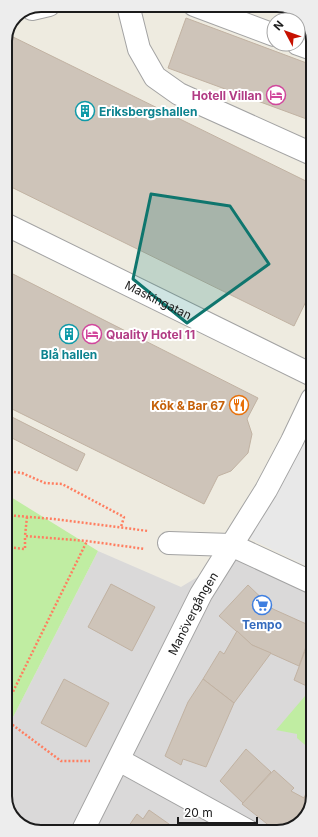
<svg xmlns="http://www.w3.org/2000/svg" width="318" height="837" viewBox="0 0 318 837" font-family="Inter,sans-serif">
<style>
.residential{fill:#dad9d9}
.grass{fill:#c0eda2}
.parking{fill:#e8e8e8}
.building{fill:#cec4b9;stroke:#c1b2a2}
.lines{fill:none;stroke-linecap:round;stroke-linejoin:round}
.minor-casing{stroke:#a3a3a3;stroke-width:24}
.path{stroke:#ff7e60;stroke-width:2.5;stroke-dasharray:2 2;stroke-linecap:butt}
.minor{stroke:#fff;stroke-width:22}
.marked{fill:#0f766e;fill-opacity:0.2;stroke:#0f766e;stroke-width:3;stroke-linejoin:round}
.labels{text-anchor:middle;dominant-baseline:central;stroke-width:4;stroke-linejoin:round;paint-order:stroke}
.hotel-label{font-size:12px;font-weight:bold;fill:#b23c85;stroke:#fff;text-anchor:end}
.culture-label{font-size:12px;font-weight:bold;fill:#0d838f;stroke:#fff;text-anchor:start}
.street-label{font-size:12px;fill:#1c1c1c;stroke:#fff}
.food-label{font-size:12px;font-weight:bold;fill:#c56008;stroke:#fff;text-anchor:end}
.shop-label{font-size:12px;font-weight:bold;fill:#366cbe;stroke:#fff}
.rim{fill:none;stroke:#1c1c1c;stroke-width:2}
</style>
<rect width="100%" height="100%" fill="#eeebe0"/>
<path class="residential" d="M98,551L181,587L232,556L313,595V796L305,818L286,831L39,832L19,824L6,805V727H8Z"/>
<g class="grass">
<path d="M6,494L98,551L8,727H6Z"/>
<path d="M305,696L313,700V748L311,750L297,738V734L276,730Z"/>
</g>
<path class="parking" d="M312,421L313,569L248,538Z"/>
<g class="building">
<path d="M266,5H281L300,14L308,26Z"/>
<path d="M186,18L312,65V121L168,68Z"/>
<path d="M7,34L312,184V289L294,326L5,184V39Z"/>
<path d="M5,270L258,398L247,419L252,434L248,453L231,471L218,476L204,504L6,406Z"/>
<path d="M6,414L85,454L77,471L6,435Z"/>
<path d="M111,584L155,607L132,651L88,627Z"/>
<path d="M248,585L273,609L313,627L299,666L252,645L219,616Z"/>
<path d="M313,630V689L294,680Z"/>
<path d="M237,631L252,645L271,653L234,703L203,679L220,651L224,654Z"/>
<path d="M64,679L109,703L86,747L41,723Z"/>
<path d="M203,679L234,703L206,767L183,759L181,765L165,756L188,702Z"/>
<path d="M246,749L271,772L243,803L220,781Z"/>
<path d="M274,770L294,788L291,791L304,798L306,793L313,796L305,818L286,831H276L242,804Z"/>
<path d="M149,810L179,831L114,832L118,825L126,830L137,814L143,819Z"/>
</g>
<g class="lines">
<g class="minor-casing">
<g id="minor">
<path d="M128,5L139,49L155,77L179,94L312,154"/>
<path d="M194,5L274,35"/>
<path d="M32,9L49,5"/>
<path d="M298,44L312,49"/>
<path id="s1" d="M5,224L312,375"/>
<path d="M169,543L231,545L313,583"/>
<path d="M119,760L248,831"/>
<path id="s2" d="M82,832L201,594L266,490L292,441L312,399"/>
</g>
</g>
<g class="path">
<path d="M6,471L22,473L45,483L62,484L124,517L121,527"/>
<path d="M6,515L54,519L148,531"/>
<path d="M27,517L25,536L87,541L145,549"/>
<path d="M6,547L25,549V536"/>
<path d="M6,706L87,541"/>
<path d="M6,720L61,761H90"/>
</g>
<use href="#minor" class="minor"/>
</g>
<path class="marked" d="M151,194L230,206L269,264L187,323L133,279Z"/>
<defs>
<g id="hotel-ring" transform="scale(1)"><circle r="9.5" fill="#fff" stroke="#d1479c" stroke-width="1.5"/><path d="M-6-4.5h1.5V1H6V5H4.5V3h-9V5H-6ZM-4 0a1.8 1.8 0 1 1 3.6 0ZM.5 0V-2.5h3Q6-2.5 6 0Z" fill="#d1479c"/></g>
<g id="building-ring" transform="scale(1)"><circle r="9.5" fill="#fff" stroke="#0f9aa8" stroke-width="1.5"/><path d="M-4-6H4V6H1V3H-1V6H-4ZM-2.5-4.3h1.7v1.8h-1.7ZM.8-4.3h1.7v1.8H.8ZM-2.5-1h1.7V.8h-1.7ZM.8-1h1.7V.8H.8Z" fill="#0f9aa8"/></g>
<g id="restaurant-ring" transform="scale(1)"><circle r="9.5" fill="#fff" stroke="#e8710a" stroke-width="1.5"/><path d="M-5-6h1v4h1v-4h1v4h1v-4h1v5L-1.5 .5V6h-2V.5L-5-1ZM5-6V6H3V1.5H1.5Q1.5-4 5-6Z" fill="#e8710a"/></g>
<g id="supermarket-ring" transform="scale(1)"><circle r="9.5" fill="#fff" stroke="#3f7fe0" stroke-width="1.5"/><path d="M-6-5.5h2.5l.6 2H6L4.5 2H-2.5L-4.4-4H-6ZM-1.5 3.2a1.3 1.3 0 1 0 .1 0ZM3 3.2a1.3 1.3 0 1 0 .1 0Z" fill="#3f7fe0"/></g>
</defs>
<g fill-rule="evenodd">
<use href="#hotel-ring" x="276" y="95"/>
<use href="#building-ring" x="85" y="111"/>
<use href="#building-ring" x="69" y="334"/>
<use href="#hotel-ring" x="92" y="334"/>
<use href="#restaurant-ring" x="239" y="405"/>
<use href="#supermarket-ring" x="262" y="605"/>
</g>
<g class="labels">
<g class="hotel-label">
<text x="262" y="95">Hotell Villan</text>
<text x="106" y="334" text-anchor="start">Quality Hotel 11</text>
</g>
<g class="culture-label">
<text x="99" y="111">Eriksbergshallen</text>
<text x="69" y="354" text-anchor="middle">Blå hallen</text>
</g>
<g class="street-label">
<text stroke="none"><textPath href="#s1" startOffset="171">Maskingatan</textPath></text>
<text stroke="none"><textPath href="#s2" startOffset="245">Manövergången</textPath></text>
</g>
<g class="food-label">
<text x="225" y="405">Kök &amp; Bar 67</text>
</g>
<g class="shop-label">
<text x="262" y="624">Tempo</text>
</g>
</g>
<path d="M0 0H318V837H0ZM41 12H277A29 29 0 0 1 306 41V796A29 29 0 0 1 277 825H41A29 29 0 0 1 12 796V41A29 29 0 0 1 41 12Z" fill="#ededed" fill-rule="evenodd"/>
<path class="rim" d="M41 12H277A29 29 0 0 1 306 41V796A29 29 0 0 1 277 825H41A29 29 0 0 1 12 796V41A29 29 0 0 1 41 12Z"/>
<g transform="translate(286 32) rotate(311)"><circle r="19" fill="#ffffff" stroke="#a4a4a4"/>
<path d="M0-3L7 15L0 10L-7 15Z" fill="#c71100"/>
<text y="-6" font-size="11" font-weight="bold" text-anchor="middle" fill="#1c1c1c">N</text>
</g>
<path d="M178 817v6h79v-6" fill="none" stroke="#1c1c1c" stroke-width="2"/>
<text x="184" y="817" font-size="12" fill="#1c1c1c" stroke="#ffffff" stroke-width="3" paint-order="stroke">20 m</text>
</svg>
